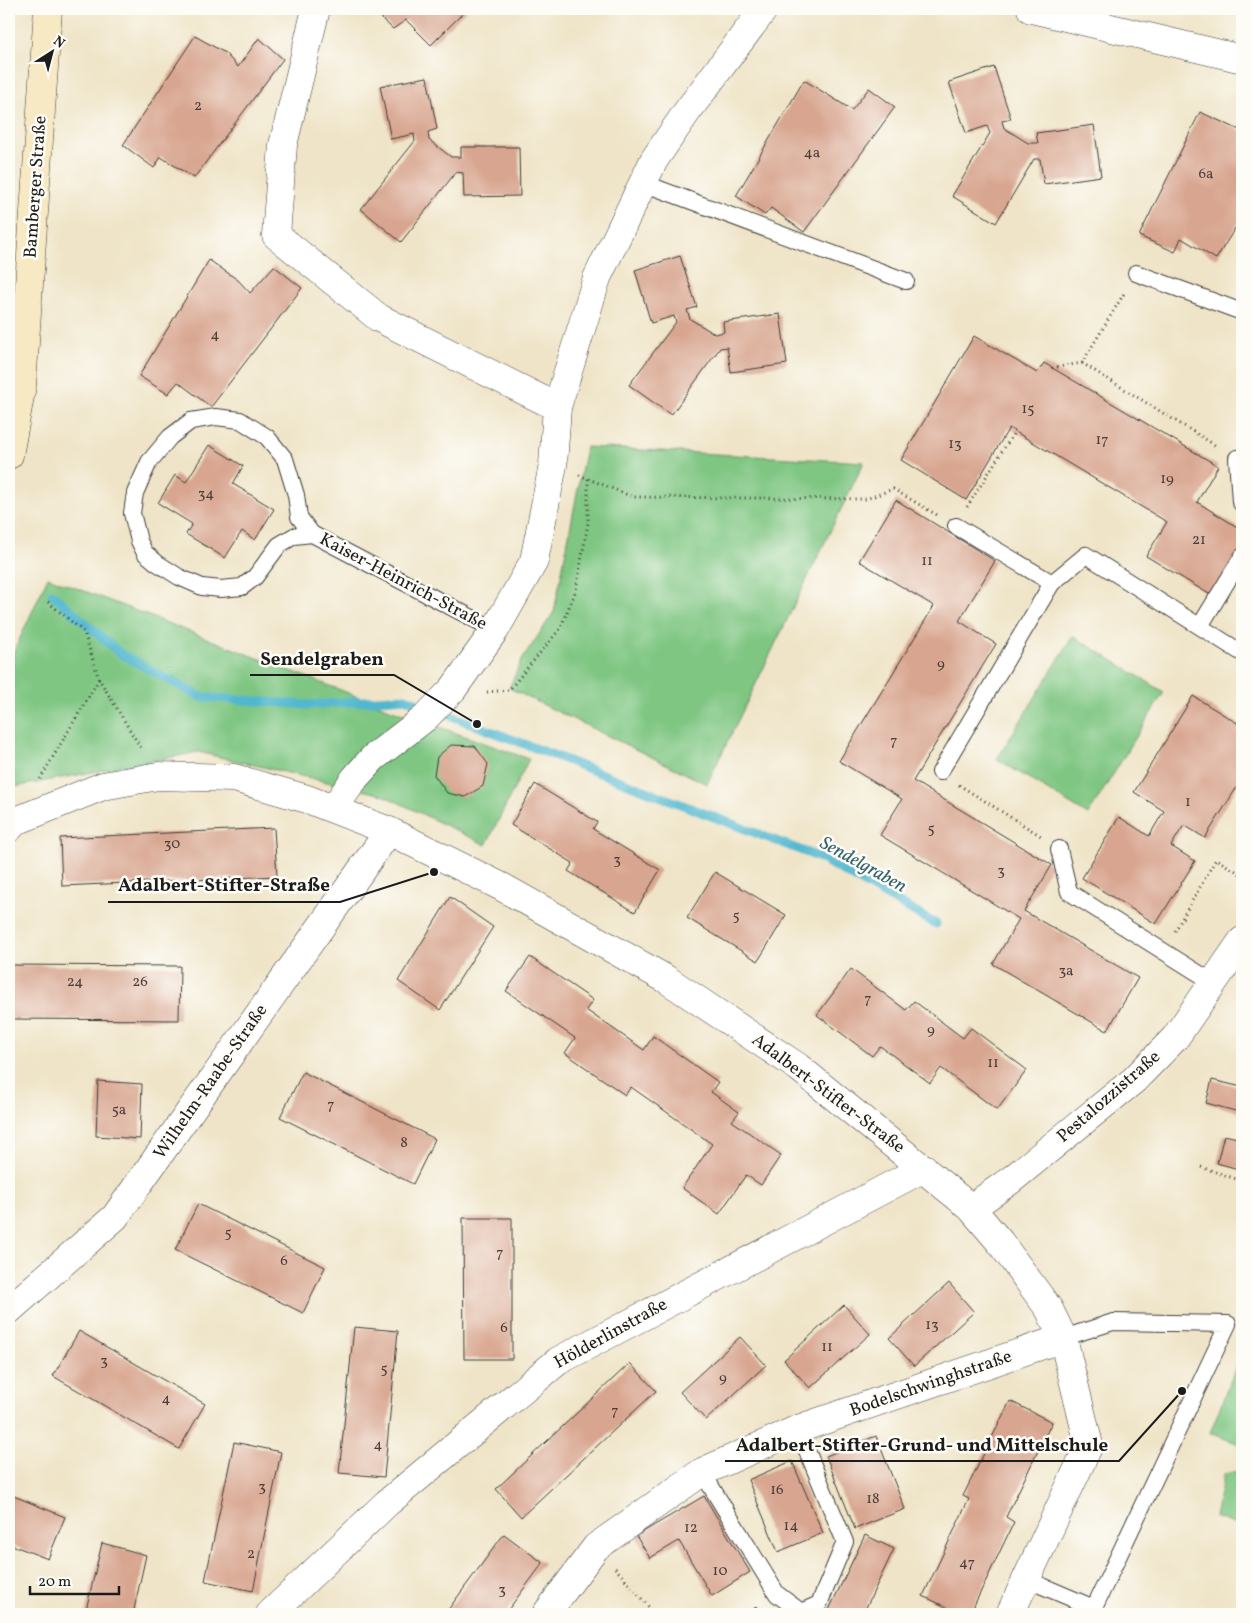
<svg xmlns="http://www.w3.org/2000/svg" width="1251" height="1623" viewBox="0 0 1251 1623" font-family="Vollkorn,serif">
<style>
.green{fill:#7ec682;stroke:#4d714f}
.lines{fill:none;stroke-linecap:round;stroke-linejoin:round}
.stream{stroke:#51b7cf;stroke-width:9}
.building{fill:#d8a690}
.lane-casing{stroke:#3c3a36;stroke-width:18}
.street-casing{stroke:#3c3a36;stroke-width:29}
.secondary-casing{stroke:#3c3a36;stroke-width:29}
.path{stroke:#3c3a36;stroke-width:3;stroke-dasharray:1 4;stroke-linecap:butt}
.lane{stroke:#fff;stroke-width:16}
.street{stroke:#fff;stroke-width:28}
.secondary{stroke:#f7e9c3;stroke-width:28}
.labels{text-anchor:middle;dominant-baseline:central;stroke-width:5;stroke-linejoin:round;paint-order:stroke}
.number-label{font-size:15px;fill:#4b3e39}
.street-label{font-size:18px;fill:#1c1c1c;stroke:#fdfcf7}
.water-label{font-size:19px;font-style:italic;fill:#34626d;stroke:#fdfcf7}
.leader{fill:none;stroke:#1c1c1c;stroke-width:2}
.callout-dot{fill:#1c1c1c;stroke:#fdfcf7;stroke-width:2}
.callout-label{font-size:19px;text-anchor:middle;font-weight:bold;fill:#1c1c1c;stroke:#fdfcf7;stroke-width:5;stroke-linejoin:round;paint-order:stroke}
</style>
<rect width="100%" height="100%" fill="#fdfcf7"/>
<filter id="ink" filterUnits="userSpaceOnUse"><feTurbulence type="fractalNoise" baseFrequency=".02" numOctaves="2"/><feDisplacementMap in="SourceGraphic" scale="10" xChannelSelector="R" yChannelSelector="G"/><feConvolveMatrix kernelMatrix="1 2 1 2 8 2 1 2 1" color-interpolation-filters="sRGB"/></filter>
<filter id="wash" filterUnits="userSpaceOnUse"><feTurbulence type="fractalNoise" baseFrequency=".0096" numOctaves="4" result="noise"/><feDisplacementMap in="SourceGraphic" scale="20" xChannelSelector="R" yChannelSelector="G"/><feGaussianBlur stdDeviation="1.12" result="paint"/><feColorMatrix in="noise" values="0 0 0 0 0 0 0 0 0 0 0 0 0 0 0 0 0 1.4 0 .05"/><feComposite in="paint" operator="in"/></filter>
<g filter="url(#wash)">
<rect width="100%" height="100%" fill="#efe4c7"/>
<g class="green">
<path d="M586,447L864,462L707,784L509,688L522,660L554,612Z"/>
<path d="M48,577L400,713L529,759L486,845L383,795L198,752L9,788V662Z"/>
<path d="M1073,636L1164,692L1088,815L997,759Z"/>
<path d="M1240,1356L1242,1357V1445L1210,1433Z"/>
<path d="M1242,1470V1527L1215,1517L1224,1474Z"/>
</g>
<g class="lines">
<path class="stream" d="M52,594L121,654L201,697L309,705L405,698L818,857L936,924"/>
</g>
<g id="blocks">
<g class="building">
<path d="M371,9H467L431,45L406,20L393,29Z"/>
<path d="M195,36L225,53L238,67L259,38L283,59L194,178L161,157L154,168L123,145Z"/>
<path d="M994,67L1011,119L1002,121L1004,128L1028,143H1038L1036,133L1094,125L1101,176L1044,184L1040,159H1034L996,223L952,196L990,133L987,126L966,133L949,82Z"/>
<path d="M427,77L437,129L428,132L429,140L451,157H461V147H519L520,196L464,197L463,173L456,172L401,242L361,209L415,141L414,134L391,139L380,86Z"/>
<path d="M804,80L852,110L869,88L895,107L804,232L771,208L765,215L736,196Z"/>
<path d="M1200,112L1242,131V217L1216,259L1181,238L1175,252L1139,236Z"/>
<path d="M680,256L697,307L687,310L690,319L715,334L724,332L723,322L780,314L787,364L731,372L727,347L720,348L671,415L629,385L676,322L674,316L651,323L635,270Z"/>
<path d="M209,260L238,280L250,293L274,266L302,288L211,407L178,382L168,394L139,376Z"/>
<path d="M974,336L1037,373L1044,363L1218,466L1197,502L1242,530V550L1214,597L1146,556L1167,522L1009,428L966,500L901,460Z"/>
<path d="M209,445L243,466L233,484L274,509L255,540L242,531L225,558L186,534L192,524L158,503L175,475L186,482Z"/>
<path d="M896,500L995,561L959,621L996,644L913,781L1052,865L1024,911L1138,978L1107,1031L993,964L1019,919L880,835L902,799L839,761L934,606L859,561Z"/>
<path d="M1193,696L1242,726V779L1205,838L1184,825L1171,846L1195,861L1156,924L1082,878L1119,817L1149,836L1164,811L1134,792Z"/>
<path d="M451,745L475,746L488,764L483,786L465,797L447,793L434,775L437,757Z"/>
<path d="M535,784L597,822L593,829L660,870L635,912L568,871L573,863L511,825Z"/>
<path d="M274,828L277,876L62,886L60,838Z"/>
<path d="M715,872L786,915L758,961L687,918Z"/>
<path d="M450,897L493,927L440,1010L398,981Z"/>
<path d="M530,957L593,1000L586,1010L644,1050L653,1036L718,1082L711,1092L739,1112L732,1121L781,1155L761,1185L746,1175L719,1214L682,1188L712,1144L631,1087L625,1095L565,1053L575,1038L506,991Z"/>
<path d="M9,965L180,966L179,1020L9,1019Z"/>
<path d="M851,969L906,1010L914,1001L963,1038L971,1028L1027,1070L997,1110L941,1068L930,1083L880,1046L872,1056L817,1015Z"/>
<path d="M303,1072L435,1139L413,1184L280,1117Z"/>
<path d="M1212,1080L1242,1087V1100L1239,1112L1206,1103Z"/>
<path d="M98,1081L142,1084L140,1139L96,1136Z"/>
<path d="M1224,1135L1242,1139V1170L1217,1163Z"/>
<path d="M198,1204L325,1267L303,1313L175,1250Z"/>
<path d="M463,1218H512V1359H464Z"/>
<path d="M949,1283L974,1312L914,1366L889,1338Z"/>
<path d="M844,1305L870,1334L810,1388L784,1360Z"/>
<path d="M354,1327L398,1331L384,1477L339,1473Z"/>
<path d="M79,1331L205,1404L179,1449L53,1376Z"/>
<path d="M740,1337L766,1365L706,1420L680,1392Z"/>
<path d="M630,1363L656,1391L521,1517L496,1489Z"/>
<path d="M1010,1401L1052,1422L1006,1517L1014,1522L970,1614H961L923,1596L969,1499L963,1496Z"/>
<path d="M876,1436L905,1509L855,1529L826,1456Z"/>
<path d="M234,1442L281,1452L253,1591L205,1581Z"/>
<path d="M792,1461L823,1533L778,1552L748,1480Z"/>
<path d="M9,1494L65,1517L48,1559L9,1544Z"/>
<path d="M704,1496L750,1572L712,1596L679,1541L650,1558L636,1536Z"/>
<path d="M504,1534L543,1563L505,1614H445Z"/>
<path d="M865,1535L894,1549L863,1614H827Z"/>
<path d="M102,1543L146,1555L133,1614H85Z"/>
<path d="M756,1606L766,1614H750Z"/>
</g>
</g>
</g>
<g filter="url(#ink)">
<use href="#blocks" fill-opacity="0" stroke="#3c3a36" stroke-width="1"/>
<g class="lines">
<g class="lane-casing">
<g id="lane">
<path d="M643,183L906,281"/>
<path d="M1136,273L1242,312"/>
<path d="M1237,458L1240,501L1242,504"/>
<path d="M956,526L1052,583L1086,555L1242,653"/>
<path d="M312,534L294,536L279,545L255,577L242,587L221,589L202,587L179,577L157,563L145,553L139,541L132,513L135,493L149,462L170,437L191,421L216,417L240,420L267,437L285,459L296,495L299,517L312,534L495,630"/>
<path d="M1200,626L1242,557"/>
<path d="M940,772L1052,583"/>
<path d="M1059,849L1069,892L1214,983"/>
<path d="M702,1472L777,1594L801,1612L819,1604L845,1542L798,1429"/>
<path d="M1026,1579L1094,1608L1228,1324L1113,1322L1063,1338"/>
</g>
</g>
<g class="street-casing">
<g id="street">
<path d="M316,9L283,145L276,235L379,318L557,407"/>
<path d="M1031,9L1242,59"/>
<path d="M334,808L355,778L373,758L425,718L453,689L495,630L534,561L553,465L557,407L597,278L654,160L686,113L764,9"/>
<path d="M9,828L16,821L103,786L158,776L234,778L307,799L389,831L502,887L666,979L798,1067L971,1208L1000,1242L1049,1309L1063,1338L1089,1445L1010,1614"/>
<path d="M971,1208L1011,1180L1134,1080L1175,1038L1242,941"/>
<path d="M9,1310L115,1217L389,831"/>
<path d="M270,1614L387,1503L558,1361L924,1168"/>
<path d="M546,1614L596,1547L702,1472L798,1429L1063,1338"/>
</g>
</g>
<g class="secondary-casing">
<path id="secondary" d="M9,455L22,386L48,9"/>
</g>
<g class="path">
<path d="M1082,363L1218,447"/>
<path d="M1052,368L1082,363L1125,292"/>
<path d="M579,475L633,497L866,499L893,489L937,515"/>
<path d="M967,507L1015,431"/>
<path d="M48,602L84,632L99,679L142,750"/>
<path d="M487,692L509,690L560,629L576,590L588,523V478"/>
<path d="M40,779L99,679"/>
<path d="M959,785L1041,836"/>
<path d="M1175,931L1216,859L1242,875"/>
<path d="M1201,1167L1242,1181"/>
<path d="M615,1568L655,1614"/>
</g>
<use href="#lane" class="lane"/>
<use href="#street" class="street"/>
<use href="#secondary" class="secondary"/>
</g>
</g>
<g class="labels">
<g class="number-label">
<text x="198" y="106">2</text>
<text x="812" y="153">4a</text>
<text x="1206" y="174">6a</text>
<text x="215" y="335">4</text>
<text x="1028" y="409">15</text>
<text x="1102" y="440">17</text>
<text x="955" y="444">13</text>
<text x="1167" y="479">19</text>
<text x="206" y="494">34</text>
<text x="1199" y="540">21</text>
<text x="927" y="561">11</text>
<text x="941" y="664">9</text>
<text x="894" y="741">7</text>
<text x="1188" y="802">1</text>
<text x="931" y="829">5</text>
<text x="172" y="844">30</text>
<text x="617" y="860">3</text>
<text x="1001" y="871">3</text>
<text x="736" y="916">5</text>
<text x="1066" y="971">3a</text>
<text x="75" y="982">24</text>
<text x="140" y="982">26</text>
<text x="868" y="999">7</text>
<text x="931" y="1030">9</text>
<text x="993" y="1063">11</text>
<text x="331" y="1105">7</text>
<text x="119" y="1110">5a</text>
<text x="404" y="1143">8</text>
<text x="228" y="1233">5</text>
<text x="500" y="1253">7</text>
<text x="284" y="1261">6</text>
<text x="932" y="1325">13</text>
<text x="504" y="1328">6</text>
<text x="827" y="1347">11</text>
<text x="104" y="1361">3</text>
<text x="384" y="1369">5</text>
<text x="723" y="1378">9</text>
<text x="166" y="1399">4</text>
<text x="615" y="1411">7</text>
<text x="378" y="1445">4</text>
<text x="262" y="1487">3</text>
<text x="777" y="1490">16</text>
<text x="873" y="1499">18</text>
<text x="791" y="1526">14</text>
<text x="691" y="1528">12</text>
<text x="251" y="1554">2</text>
<text x="967" y="1563">47</text>
<text x="720" y="1571">10</text>
<text x="502" y="1590">3</text>
</g>
<g class="street-label">
<text transform="translate(36 187) rotate(-86)">Bamberger Straße</text>
<text transform="translate(403 582) rotate(28)">Kaiser-Heinrich-Straße</text>
<text transform="translate(211 1082) rotate(-55)">Wilhelm-Raabe-Straße</text>
<text transform="translate(828 1094) rotate(37)">Adalbert-Stifter-Straße</text>
<text transform="translate(1109 1097) rotate(-41)">Pestalozzistraße</text>
<text transform="translate(611 1334) rotate(-29)">Hölderlinstraße</text>
<text transform="translate(931 1384) rotate(-19)">Bodelschwinghstraße</text>
</g>
<g class="water-label">
<text transform="translate(863 865) rotate(29)">Sendelgraben</text>
</g>
</g>
<path class="leader" d="M477 724L394 675H250M434 872L340 902H108M1182 1391L1119 1461H725"/>
<g class="callout-dot">
<circle cx="477" cy="724" r="5"/>
<circle cx="434" cy="872" r="5"/>
<circle cx="1182" cy="1391" r="5"/>
</g>
<g class="callout-label">
<text x="322" y="665">Sendelgraben</text>
<text x="224" y="891">Adalbert-Stifter-Straße</text>
<text x="922" y="1451">Adalbert-Stifter-Grund- und Mittelschule</text>
</g>
<rect width="1251" height="1623" fill="none" stroke="#fdfcf7" stroke-width="30"/>
<g transform="translate(52 52) rotate(36)" stroke="#fdfcf7" stroke-width="4" paint-order="stroke">
<path d="M0-4L9 19L0 12L-9 19Z" fill="#1c1c1c"/>
<text y="-8" font-size="14" font-weight="bold" text-anchor="middle" fill="#1c1c1c">N</text>
</g>
<path d="M30 1586v8h89v-8" fill="none" stroke="#1c1c1c" stroke-width="2.5"/>
<text x="38" y="1586" font-size="15" fill="#1c1c1c" stroke="#fdfcf7" stroke-width="4" paint-order="stroke">20 m</text>
</svg>
